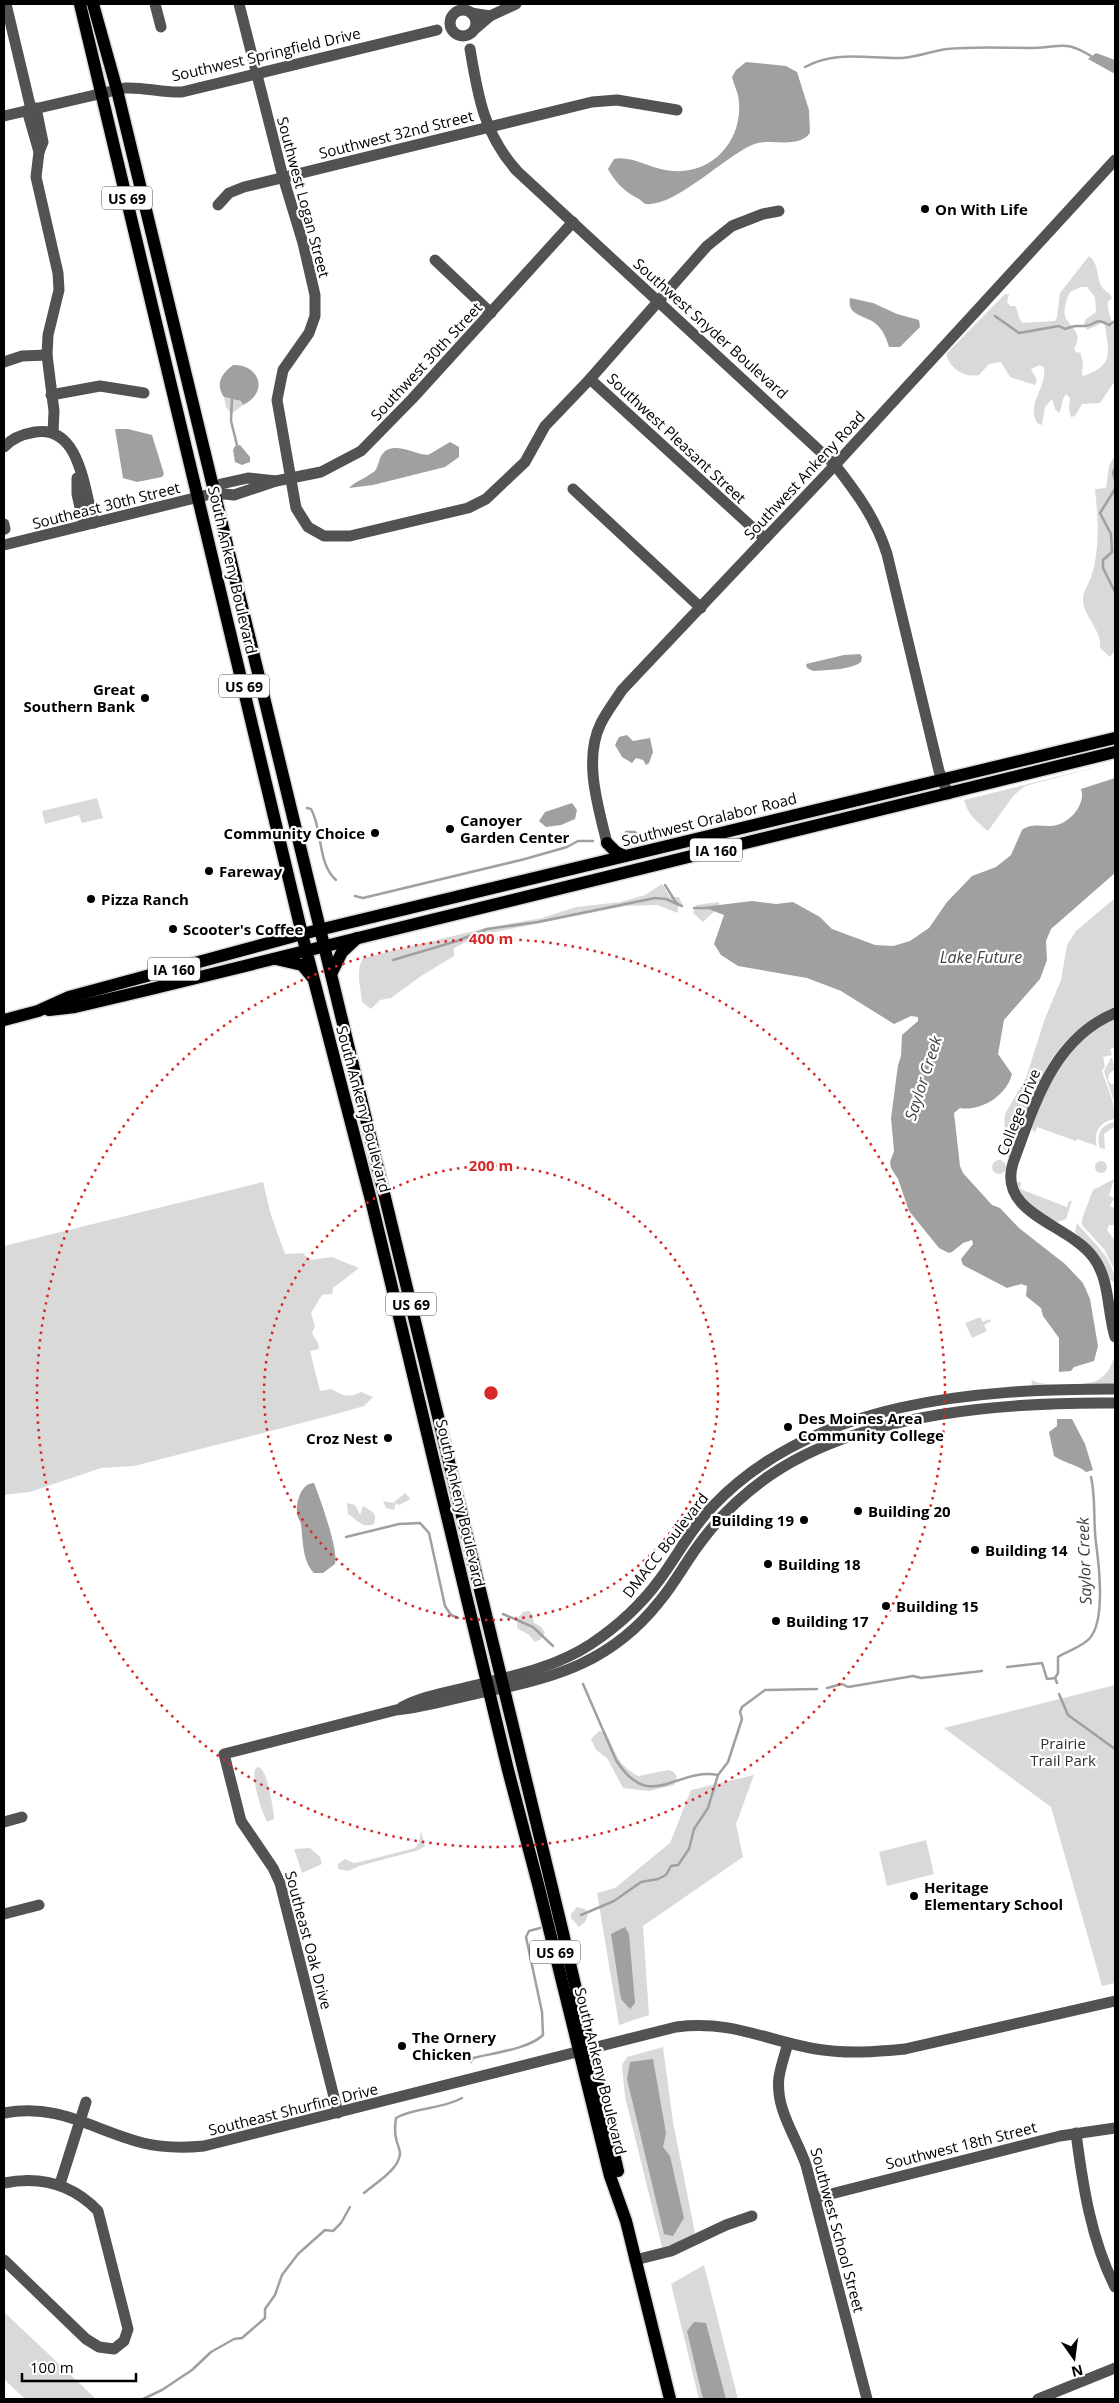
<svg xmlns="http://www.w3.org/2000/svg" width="1119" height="2403" viewBox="0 0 1119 2403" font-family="'Open Sans',sans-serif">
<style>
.green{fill:#d9d9d9;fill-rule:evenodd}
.water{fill:#a0a0a0}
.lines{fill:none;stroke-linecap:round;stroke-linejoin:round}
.stream{stroke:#a0a0a0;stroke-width:2.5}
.major-casing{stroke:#dbdbdb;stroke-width:15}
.minor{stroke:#525252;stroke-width:11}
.major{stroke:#000;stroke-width:12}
.ring{fill:none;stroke:#d62828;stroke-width:2.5;stroke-dasharray:2.5 5}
.poi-dot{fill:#000;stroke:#fff;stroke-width:2}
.labels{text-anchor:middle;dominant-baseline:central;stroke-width:4.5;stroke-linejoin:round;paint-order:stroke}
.shield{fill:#fff;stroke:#4c4c4c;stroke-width:1}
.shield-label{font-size:14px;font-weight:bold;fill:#000}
.street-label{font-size:15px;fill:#000;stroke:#fff}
.poi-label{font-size:15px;font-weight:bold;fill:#000;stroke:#fff;text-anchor:start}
.park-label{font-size:15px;fill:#303030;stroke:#fff}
.water-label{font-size:16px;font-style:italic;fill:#414141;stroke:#fff}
.centre{fill:#d62828;stroke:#fff;stroke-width:2.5}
.ring-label{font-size:15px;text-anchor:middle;font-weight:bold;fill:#d62828;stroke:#fff;stroke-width:4.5;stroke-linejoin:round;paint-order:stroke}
</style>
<rect width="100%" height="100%" fill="#fff"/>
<g class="green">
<path d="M1089,256C1103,267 1092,284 1110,294L1112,298L1108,302C1107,309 1111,318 1113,325L1115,324V381L1100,403L1082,404L1075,416L1071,417L1069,409L1070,398L1066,394C1061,400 1063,407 1059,413L1055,409L1052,399L1045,407L1042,425L1037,423C1026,403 1047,388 1044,368L1040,365L1031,369L1037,380L1035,385L1010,377L1001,362L989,364L979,375C965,378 950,369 946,354L1005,294H1009L1007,302L1010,306H1015C1019,311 1017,318 1023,323L1055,321L1057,317L1060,293ZM1081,287H1087L1095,297L1096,312L1086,319L1084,324L1087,330L1102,323L1105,326C1109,353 1114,365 1084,376L1082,375L1083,363L1080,352L1077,353L1074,349C1084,331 1070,329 1065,316C1063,309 1067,299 1070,292Z"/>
<path d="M224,397L241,401L243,405L231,414L226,407Z"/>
<path d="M1115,455V650L1110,657L1100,648C1102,632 1088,621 1084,606C1080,593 1089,586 1092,574C1100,548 1098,516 1095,489L1106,488L1109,466Z"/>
<path d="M1115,762L1025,786L1014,795L988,831C976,821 968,815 964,800Z"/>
<path d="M97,798L103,818L82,823L79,815L45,824L42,811Z"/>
<path d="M662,884L670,897H679L682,904L678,907V913L657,905L625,906L480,935L454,948V956L421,976L391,998L380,1000L371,1009L362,1002C361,988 355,972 363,958L486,928L542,918L576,907L621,902L645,895Z"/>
<path d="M1115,898V1008C1103,1015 1089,1022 1078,1030C1039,1061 1027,1115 1010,1160L1003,1148L1005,1114L1026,1078L1044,1021L1061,980L1067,945L1076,931Z"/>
<path d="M719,902V907L703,922L693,913L696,905Z"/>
<path d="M1115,1018V1048L1110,1049L1112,1055L1103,1057L1105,1067L1102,1070C1106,1087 1116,1101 1114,1119C1100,1122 1093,1132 1097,1146L1077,1139L1076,1141L1037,1127L1035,1132L1033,1131L1032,1128C1049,1077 1067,1045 1115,1018Z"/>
<path d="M1111,1058H1112L1115,1069L1109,1074L1108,1080L1111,1084H1115V1105L1104,1071Z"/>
<path d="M1114,1122V1127L1104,1134L1105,1149L1100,1148C1096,1135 1100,1125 1114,1122Z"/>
<circle cx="999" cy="1167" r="7"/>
<circle cx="1101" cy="1167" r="6"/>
<path d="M1114,1179L1109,1196L1114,1198L1110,1206L1115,1208V1225H1109L1107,1230L1115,1241V1271L1104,1249L1082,1225V1219L1093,1190Z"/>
<path d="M263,1182L271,1215L285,1254L303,1253L310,1260L332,1257L359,1268L333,1288L332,1294L322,1295L311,1313L315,1326L312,1333L318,1343L319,1349L310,1351L320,1391L331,1389C343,1395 348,1399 361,1392L373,1397L364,1406L325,1417L134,1466L101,1468L30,1492L4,1495V1246Z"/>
<path d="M1017,1182H1021L1020,1189L1067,1207L1069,1201H1072L1066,1219L1058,1222C1036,1214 1024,1205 1017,1182Z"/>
<path d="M1077,1223C1092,1242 1114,1257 1115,1283L1110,1280C1103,1261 1089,1246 1075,1232Z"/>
<path d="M980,1317L983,1322L990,1319L991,1321L984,1325L987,1331L972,1338L965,1323Z"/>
<path d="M1113,1360H1115V1385L1031,1387L1032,1380C1042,1387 1084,1386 1096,1381C1105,1377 1110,1369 1113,1360Z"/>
<path d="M405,1493L410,1498L409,1500L399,1505L396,1503L394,1510L386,1508L383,1501L393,1503Z"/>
<path d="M347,1503L355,1505L360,1515L363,1506C372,1512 378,1512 374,1524C362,1529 358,1520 348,1514Z"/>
<path d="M528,1611L531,1612L534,1623L540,1626L545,1632L541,1639L535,1642L529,1635L517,1628L518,1618L523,1612Z"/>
<path d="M1115,1685V1983L1102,1986L1051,1807L944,1728Z"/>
<path d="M599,1731L606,1733C616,1753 617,1764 638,1776L668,1770L674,1772L677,1777L674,1785L649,1791L623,1788L607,1758L596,1750L591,1739Z"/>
<path d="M259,1767C268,1772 272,1804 274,1815V1819L267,1822C262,1812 250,1776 256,1768Z"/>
<path d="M754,1775L736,1824L743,1857L643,1926L649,2015L619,2025L597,1893L615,1888L670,1843L691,1790Z"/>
<path d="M421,1831L425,1846L419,1850L359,1866L348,1871L338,1869V1864L345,1859L354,1863L360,1862L415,1848L419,1843Z"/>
<path d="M926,1840L934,1874L887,1886L879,1852Z"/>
<path d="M310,1848L320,1857L322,1864L302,1873L294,1849Z"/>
<path d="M577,1907L585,1909L588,1915L585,1922L579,1927L571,1918V1914Z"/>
<path d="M663,2047L673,2122L695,2233L677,2247L663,2251L625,2097L622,2065L627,2057Z"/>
<path d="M704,2265L738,2399H699L671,2284Z"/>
<path d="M4,2312L96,2399H25L4,2379Z"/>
</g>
<g class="water">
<path d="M1096,53L1115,60V74L1088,59Z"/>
<path d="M746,62L786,66L797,72L809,110L810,133C797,150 770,137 752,145C724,157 675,207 646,204C644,204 640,199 637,198C625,192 615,182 608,169L614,159C630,155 650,168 666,170C708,178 742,144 739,103C739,94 734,86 732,77L736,70Z"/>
<path d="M850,298L873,303L897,314L919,320L920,327L900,347H889C886,337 882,327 872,321C861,315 847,314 850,298Z"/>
<path d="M233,365C259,364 270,392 243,405L241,401L224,397C215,384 221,374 233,365Z"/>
<path d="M115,429H128L152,435L164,474L162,477L137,482L123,478Z"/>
<path d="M450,442L459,447V457L445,467L373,485L349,488C356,481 364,479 372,473C378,470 378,462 381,456C391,439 413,454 428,455Z"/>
<path d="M240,445L250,457V462L242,465L235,462L233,450L235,446Z"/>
<path d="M860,654L862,657L861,662C850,670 827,670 813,671L807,668L806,664L844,655Z"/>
<path d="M627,735L633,741L650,738L653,752L649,763L646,765L643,760L636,758L632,763L622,757L615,745L619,737Z"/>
<path d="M1115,778V873L1051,929L1046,941L1047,960L1040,979L1004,1020L998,1054L1012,1074C1007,1095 981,1112 960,1108L954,1113L960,1166L963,1173L992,1205L1000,1208L1019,1228L1065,1264L1083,1283L1090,1299L1098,1346L1094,1361L1074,1367L1071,1371L1059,1372V1338L1043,1316L1041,1308L1026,1296L1027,1286L1021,1284L1007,1288L963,1265L961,1259L973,1244L972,1240L963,1243L952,1252L949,1253L939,1248L909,1211L898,1179L891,1168L890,1162L894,1151L891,1118L898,1065L901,1056L902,1035L918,1021V1017L911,1016L894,1024L841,991L807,978L738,966L721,955L714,944L724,915L703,907L752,901L776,904L793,902L820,917L832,929L875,945L893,946L910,941L929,928L947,902L972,876L996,867L1011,855L1022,830C1032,822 1046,828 1057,825C1072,821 1086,803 1081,789Z"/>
<path d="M572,803L577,810L575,819L561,825L546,827L539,821L545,812Z"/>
<path d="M1057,1419H1072L1085,1444L1093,1470L1086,1472C1076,1464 1064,1463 1054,1456L1049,1432L1057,1426Z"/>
<path d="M314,1483C320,1498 339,1551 335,1564L323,1573H314C302,1561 303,1540 301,1524C300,1520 297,1517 297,1513C296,1502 301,1483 314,1483Z"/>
<path d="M625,1927L629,1934L635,2003L630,2009L621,1999L611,1934Z"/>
<path d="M653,2059L666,2133L663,2147L670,2156L684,2218L673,2236L664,2234L627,2079L630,2062Z"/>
<path d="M694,2322L706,2323L726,2399H703L687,2331Z"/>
</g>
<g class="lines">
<g class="stream">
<path d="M805,67C837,50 869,59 902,58C917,57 932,51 947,49C976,46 1005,48 1034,48C1062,47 1065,40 1091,56"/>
<path d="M995,316L1019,333L1059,326L1065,329C1075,325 1076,326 1085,326C1096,326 1094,316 1109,325L1115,321"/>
<path d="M232,399L231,421L237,445"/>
<path d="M1115,468L1113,473L1115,480"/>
<path d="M1115,489L1100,513L1111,534L1112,552L1103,560V568L1115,592"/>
<path d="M307,808L311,809C323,830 317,863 336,880"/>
<path d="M626,832H635L639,838"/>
<path d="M665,885L677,904"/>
<path d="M355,896L363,898L525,859L567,847L578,841H593"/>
<path d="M694,908H708"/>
<path d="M393,960L457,941L487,929L538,922L655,898L666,899L682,906"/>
<path d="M346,1537L399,1524L420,1523L429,1533L445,1606L451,1615L458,1618"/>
<path d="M503,1614L533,1627L553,1646"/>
<path d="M1007,1667L1042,1663L1047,1679L1055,1678"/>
<path d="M1057,1683L1055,1678L1058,1673V1657C1068,1650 1081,1648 1090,1638C1106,1619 1099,1565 1096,1543C1093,1521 1096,1498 1091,1477"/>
<path d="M583,1684L616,1760C650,1814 676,1767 718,1775"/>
<path d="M827,1688L842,1684L848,1687L913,1676L921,1678L982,1671"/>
<path d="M1059,1694L1068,1715L1115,1749"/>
<path d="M581,1915L614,1901L641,1882L658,1879L666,1875L671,1866L678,1865L689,1849L694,1829L708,1808L718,1775L728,1762L742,1719L740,1712L742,1707L765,1690L817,1689"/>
<path d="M471,2062L473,2058C493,2053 529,2049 543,2035L542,2012L526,1937L529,1931L540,1928"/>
<path d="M364,2193C374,2184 406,2166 399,2148C395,2139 394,2129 396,2118C414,2107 440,2110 462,2098"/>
<path d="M143,2399L162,2390L192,2370L211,2352L234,2339L242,2338L265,2318V2309L275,2295L282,2275L298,2254L325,2230L333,2231L341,2223L350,2207"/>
</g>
<g class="major-casing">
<g id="major">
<path d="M80,4L302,934L371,1200L508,1770L538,1884L610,2176L626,2221L670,2399"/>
<path d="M93,4L117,90L563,1933L618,2171"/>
<path d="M607,843L616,852L625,856"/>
<path d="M276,959L302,965L312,977"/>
<path d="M331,974L342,952L357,938"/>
<path d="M49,1010L75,1007L147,990L1115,752"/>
<path d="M4,1020L38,1011L69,997L302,934L1115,738"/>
</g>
</g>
<g class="minor">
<path d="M6,4L31,109"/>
<path d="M155,4L161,27"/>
<path d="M239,4L283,177L303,243L315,295V316L309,333L283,370L277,400L296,508L308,527L324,536H350L468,508L486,499L525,462L545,426L590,379L707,246L732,226L763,214L779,211"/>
<circle cx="463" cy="23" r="13"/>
<path d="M471,13L490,16L476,28"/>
<path d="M490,16L516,4"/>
<path d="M470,49C478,97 484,134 517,171L835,465C857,493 876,519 887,554L939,771L948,794"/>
<path d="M36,108L43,142L39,152L36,177L58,273L59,290L48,335L47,355L54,411L53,433"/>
<path d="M27,110L39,152"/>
<path d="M4,116L125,88C145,87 163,93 182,92L437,30"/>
<path d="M218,205L229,193L244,187L592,102L617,100L677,110"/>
<path d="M435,260L491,313"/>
<path d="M4,362L22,356L47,355"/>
<path d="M590,379L765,539"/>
<path d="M51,395L100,386L144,393"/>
<path d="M4,447C12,438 23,434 35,432C81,425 84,491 94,523"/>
<path d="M77,478V494L84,525"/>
<path d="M573,489L701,608"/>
<path d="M215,493L221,484L248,478L276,481L321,472L361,451L412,399L573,222"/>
<path d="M4,524L5,529"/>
<path d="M4,545L215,493L234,495L276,481"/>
<path d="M607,843C598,806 583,759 601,723C607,711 615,701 622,690L835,465L1115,160"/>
<path d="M1115,1013C1052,1040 1035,1104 1013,1163C997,1214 1069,1224 1093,1257C1110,1279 1107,1311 1115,1337"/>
<path d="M402,1707C421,1697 443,1693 464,1688C508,1677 553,1669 591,1644C618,1626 641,1605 660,1579C678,1555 691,1528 713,1506C814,1400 977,1389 1115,1389"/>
<path d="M4,1822L22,1817"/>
<path d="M4,1914L39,1905"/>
<path d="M788,2043C785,2054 781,2065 779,2077C775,2109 796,2136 806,2165L867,2399"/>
<path d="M4,2113C61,2103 92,2130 143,2143C164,2148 184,2148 204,2146L676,2027C734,2020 763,2040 816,2049C846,2054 875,2052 905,2049L1115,2001"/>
<path d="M338,2113L280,1883L273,1868L241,1821L224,1754L396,1710C428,1707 457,1697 488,1691C557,1678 613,1660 659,1602C676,1582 687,1559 704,1538C722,1514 745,1493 769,1476C861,1412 1006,1402 1115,1403"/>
<path d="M1076,2133C1083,2187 1091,2239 1115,2287"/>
<path d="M4,2183C40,2176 72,2184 98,2211L128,2329L124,2341L114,2349L99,2347L86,2339L4,2260"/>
<path d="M60,2184L86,2102"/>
<path d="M815,2198L1060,2136L1115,2128"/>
<path d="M635,2260L671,2251L726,2225L752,2216"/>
<path d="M1038,2399L1115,2368"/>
</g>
<use href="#major" class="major"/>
</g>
<g class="ring">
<circle cx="491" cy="1393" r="227"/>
<circle cx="491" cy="1393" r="454"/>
</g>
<g class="poi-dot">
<circle cx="925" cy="209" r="5"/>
<circle cx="145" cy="698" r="5"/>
<circle cx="450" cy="829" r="5"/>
<circle cx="375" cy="833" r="5"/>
<circle cx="209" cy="871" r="5"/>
<circle cx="91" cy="899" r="5"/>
<circle cx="173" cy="929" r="5"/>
<circle cx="788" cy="1427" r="5"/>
<circle cx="388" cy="1438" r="5"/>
<circle cx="858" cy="1511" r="5"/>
<circle cx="804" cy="1520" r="5"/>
<circle cx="975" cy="1550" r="5"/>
<circle cx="768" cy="1564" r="5"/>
<circle cx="886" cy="1606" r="5"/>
<circle cx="776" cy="1621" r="5"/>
<circle cx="914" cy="1896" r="5"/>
<circle cx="402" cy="2046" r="5"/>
</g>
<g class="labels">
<g class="shield">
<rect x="102" y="186.5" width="50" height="23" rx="4"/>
<rect x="219" y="674.5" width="50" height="23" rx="4"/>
<rect x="690" y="838.5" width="52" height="23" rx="4"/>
<rect x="148" y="957.5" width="52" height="23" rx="4"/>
<rect x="386" y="1292.5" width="50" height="23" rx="4"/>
<rect x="530" y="1940.5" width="50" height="23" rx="4"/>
</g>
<g class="shield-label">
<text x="127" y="198">US 69</text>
<text x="244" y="686">US 69</text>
<text x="716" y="850">IA 160</text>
<text x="174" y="969">IA 160</text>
<text x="411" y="1304">US 69</text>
<text x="555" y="1952">US 69</text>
</g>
<g class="street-label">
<text transform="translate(266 54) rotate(-13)">Southwest Springfield Drive</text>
<text transform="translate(396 134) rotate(-14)">Southwest 32nd Street</text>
<text transform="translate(304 197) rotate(75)">Southwest Logan Street</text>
<text transform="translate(711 328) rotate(42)">Southwest Snyder Boulevard</text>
<text transform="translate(426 361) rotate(-47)">Southwest 30th Street</text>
<text transform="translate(677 438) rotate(43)">Southwest Pleasant Street</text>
<text transform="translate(804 475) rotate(-47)">Southwest Ankeny Road</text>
<text transform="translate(106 505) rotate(-14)">Southeast 30th Street</text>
<text transform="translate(233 570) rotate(77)">South Ankeny Boulevard</text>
<text transform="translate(709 819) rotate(-14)">Southwest Oralabor Road</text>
<text transform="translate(364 1109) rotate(75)">South Ankeny Boulevard</text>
<text transform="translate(1018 1112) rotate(-68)">College Drive</text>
<text transform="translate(461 1503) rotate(77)">South Ankeny Boulevard</text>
<text transform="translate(665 1545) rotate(-52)">DMACC Boulevard</text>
<text transform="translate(309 1940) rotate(75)">Southeast Oak Drive</text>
<text transform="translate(601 2071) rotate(76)">South Ankeny Boulevard</text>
<text transform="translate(293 2109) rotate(-14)">Southeast Shurfine Drive</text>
<text transform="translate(961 2145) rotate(-14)">Southwest 18th Street</text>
<text transform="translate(838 2230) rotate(75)">Southwest School Street</text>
</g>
<g class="poi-label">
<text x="935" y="209">On With Life</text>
<text x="135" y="689" text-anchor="end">Great<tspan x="135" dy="17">Southern Bank</tspan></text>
<text x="460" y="820">Canoyer<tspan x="460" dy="17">Garden Center</tspan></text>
<text x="365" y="833" text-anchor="end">Community Choice</text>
<text x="219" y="871">Fareway</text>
<text x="101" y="899">Pizza Ranch</text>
<text x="183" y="929">Scooter's Coffee</text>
<text x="798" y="1418">Des Moines Area<tspan x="798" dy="17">Community College</tspan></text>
<text x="378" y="1438" text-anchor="end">Croz Nest</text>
<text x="868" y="1511">Building 20</text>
<text x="794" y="1520" text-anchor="end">Building 19</text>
<text x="985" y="1550">Building 14</text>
<text x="778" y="1564">Building 18</text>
<text x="896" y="1606">Building 15</text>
<text x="786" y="1621">Building 17</text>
<text x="924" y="1887">Heritage<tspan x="924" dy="17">Elementary School</tspan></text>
<text x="412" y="2037">The Ornery<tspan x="412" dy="17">Chicken</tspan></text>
</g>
<g class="park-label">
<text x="1063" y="1743">Prairie<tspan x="1063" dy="17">Trail Park</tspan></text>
</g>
<g class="water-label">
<text x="981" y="957">Lake Future</text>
<text transform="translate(923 1078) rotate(-72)">Saylor Creek</text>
<text transform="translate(1084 1561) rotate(-92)">Saylor Creek</text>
</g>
</g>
<circle cx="491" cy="1393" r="8" class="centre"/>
<g class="ring-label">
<text x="491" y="944">400 m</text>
<text x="491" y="1171">200 m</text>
</g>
<rect width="1119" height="2403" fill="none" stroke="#000000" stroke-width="10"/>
<g transform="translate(1074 2358) rotate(166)" stroke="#ffffff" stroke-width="4" paint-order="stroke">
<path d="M0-4L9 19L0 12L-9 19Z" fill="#000000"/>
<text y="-8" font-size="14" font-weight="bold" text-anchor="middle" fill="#000000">N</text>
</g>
<path d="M22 2373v8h114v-8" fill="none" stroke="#000000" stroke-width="2.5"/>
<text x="30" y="2373" font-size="15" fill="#000000" stroke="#ffffff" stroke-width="4" paint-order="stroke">100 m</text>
</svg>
